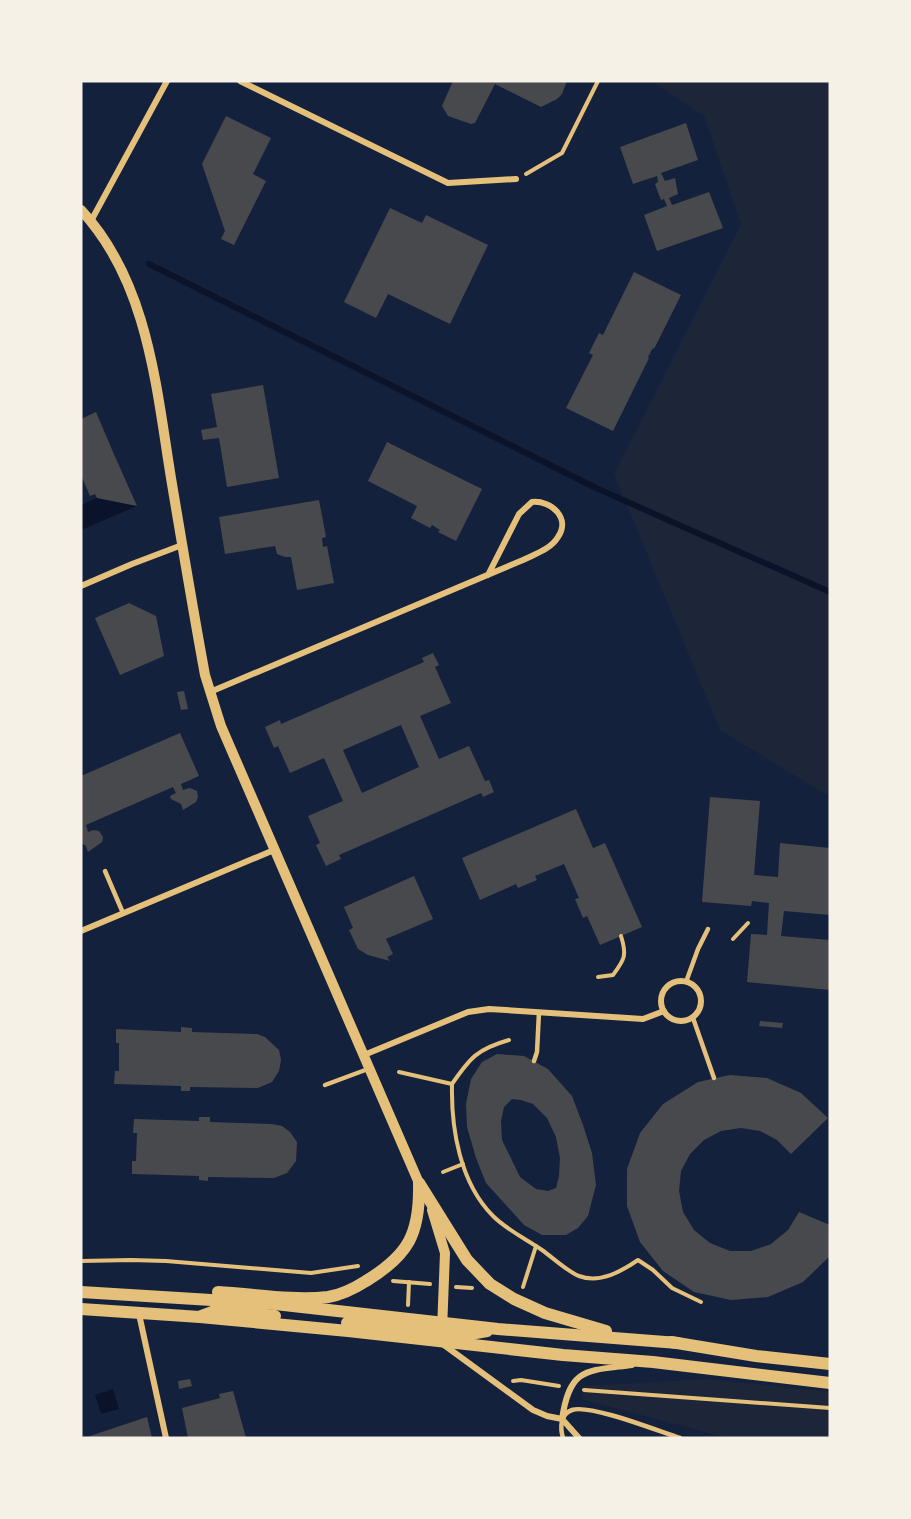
<svg xmlns="http://www.w3.org/2000/svg" width="911" height="1519" viewBox="0 0 911 1519" font-family="'Zilla Slab',serif">
<style>
.green{fill:#1d2539}
.water{fill:#0b132b}
.lines{fill:none;stroke-linecap:round;stroke-linejoin:round}
.stream{stroke:#0b132b;stroke-width:6}
.building{fill:#48494c;fill-rule:evenodd}
.path{stroke:#e5c07b;stroke-width:4}
.service{stroke:#e5c07b;stroke-width:4.5}
.minor{stroke:#e5c07b;stroke-width:6}
.tertiary{stroke:#e5c07b;stroke-width:10}
.secondary{stroke:#e5c07b;stroke-width:12}
</style>
<rect width="100%" height="100%" fill="#14213d"/>
<g class="green">
<path d="M651,81H830V797L720,730L614,474L741,224L704,116Z"/>
<path d="M707,1379L830,1392V1438H727L581,1399L584,1386Z"/>
</g>
<g class="water">
<path d="M97,498L137,506L81,530V505Z"/>
<path d="M113,1389L119,1409L101,1414L95,1395Z"/>
</g>
<g class="lines">
<path class="stream" d="M149,264L596,488L830,592"/>
</g>
<g class="building">
<path d="M453,81H567L562,94L557,99L541,107L495,84L475,123L471,124L448,116L442,106Z"/>
<path d="M226,116L271,138L253,174L266,181L234,245L221,239L225,231L202,164Z"/>
<path d="M686,123L698,160L661,173L665,181L675,178L678,194L669,198L672,205L709,192L723,228L657,251L644,215L667,206L664,199L661,200L655,184L658,182L657,176L633,184L620,147Z"/>
<path d="M390,208L422,223L426,215L488,245L450,324L388,294L376,318L344,302Z"/>
<path d="M634,272L681,295L654,349L653,348L648,357L649,358L613,431L566,408L593,355L589,353L599,333L603,335Z"/>
<path d="M263,385L279,478L227,487L219,438L203,440L201,430L217,427L211,394Z"/>
<path d="M96,412L113,452L137,506L97,498L95,494L90,496L81,475V419Z"/>
<path d="M387,442L482,489L456,541L438,532L440,530L432,525L430,528L411,518L417,506L368,481Z"/>
<path d="M319,500L326,537L322,538L323,547L327,546L334,583L297,590L291,557H285L277,554L275,546L225,554L219,517Z"/>
<path d="M129,603L156,616L164,656L120,675L95,618Z"/>
<path d="M433,653L439,665L435,667L451,703L420,716L439,759L469,746L485,781L489,780L494,792L483,797L481,793L339,855L341,859L326,866L316,845L320,843L308,816L343,801L324,758L290,773L278,746L274,748L265,727L280,720L281,724L424,662L422,658ZM401,725L419,767L362,793L343,750Z"/>
<path d="M184,691L188,709L181,710L177,692Z"/>
<path d="M180,733L199,776L181,784L183,790L190,788L197,791L198,797L196,802L183,810L181,804L171,799L170,796L176,793L173,787L86,825L88,832L93,830L99,831L103,837L102,842L88,852L86,846L81,843V776Z"/>
<path d="M710,797L760,801L754,875L778,877L780,843L830,848V915L784,911L781,936L830,940V990L747,982L751,934L767,935L769,903L752,901L751,906L702,902Z"/>
<path d="M576,809L593,848L605,843L642,927L600,945L587,916L583,918L575,899L579,898L564,864L535,876L537,880L518,888L516,884L480,900L462,858Z"/>
<path d="M414,876L433,919L386,939L393,954L387,957L390,961L368,955L358,949L349,930L353,928L344,907Z"/>
<path d="M760,1021L783,1023L782,1028L759,1026Z"/>
<path d="M181,1027L192,1028V1032L257,1034L265,1037L279,1050L281,1060L279,1071L272,1082L258,1088L190,1087V1091H181V1086L114,1084L115,1071H119V1043H116V1029L181,1032Z"/>
<path d="M497,1054L524,1056L548,1069L572,1096L583,1125L592,1153L596,1185L588,1216L578,1228L566,1235H542L524,1225L486,1183L476,1158L467,1127L466,1104L471,1079L482,1062ZM512,1099L521,1100L533,1104L547,1118L556,1137L560,1158L559,1176L556,1188L548,1191L536,1189L520,1177L502,1140L501,1121L504,1107Z"/>
<path d="M730,1075L767,1078L801,1093L828,1118L791,1154L777,1140L760,1131L741,1128L721,1131L704,1140L690,1154L681,1171L679,1191L683,1212L694,1230L710,1243L730,1251H751L771,1244L788,1230L799,1212L830,1225V1256L803,1282L768,1297L731,1300L694,1292L663,1271L640,1242L627,1206V1169L640,1133L663,1104L698,1082Z"/>
<path d="M199,1117H210V1122L272,1124L282,1126L290,1132L297,1142L296,1161L287,1173L274,1178L208,1177V1181L199,1180V1176L132,1174V1161H136L137,1133H133L134,1119L199,1121Z"/>
<path d="M190,1379L192,1386L179,1389L178,1381Z"/>
<path d="M233,1391L246,1438H188L182,1408L220,1398L219,1394Z"/>
<path d="M147,1417L152,1438H84Z"/>
</g>
<g class="lines">
<g class="path">
<path d="M526,174L562,153L598,81"/>
<path d="M733,939L748,923"/>
<path d="M598,977L613,975C625,959 627,955 621,936"/>
<path d="M399,1072L452,1084C451,1129 460,1183 493,1216C507,1230 526,1239 542,1250C552,1257 568,1272 579,1276C600,1284 622,1271 638,1260L653,1270L672,1288L701,1302"/>
<path d="M452,1084C470,1058 477,1049 509,1040"/>
<path d="M443,1172L463,1164"/>
<path d="M81,1261L131,1260L166,1261L311,1273L358,1266"/>
<path d="M393,1281L430,1284"/>
<path d="M456,1287L472,1288"/>
<path d="M523,1287L536,1246"/>
<path d="M408,1305L409,1282"/>
<path d="M513,1381L521,1380L559,1386"/>
<path d="M584,1390L830,1408"/>
</g>
<g class="service">
<path d="M105,871L123,913"/>
<path d="M686,982L698,949L708,929"/>
<path d="M693,1018L714,1078"/>
<path d="M534,1061L537,1052L539,1012"/>
<path d="M325,1085L368,1069"/>
<path d="M563,1438C560,1428 560,1414 572,1410C590,1404 658,1431 680,1438"/>
</g>
<g class="minor">
<path d="M240,81L448,183L516,179"/>
<path d="M91,221L167,81"/>
<path d="M81,586L132,564L182,545"/>
<path d="M210,692L523,560C535,554 551,549 558,537C571,518 551,500 532,502L519,514L488,575"/>
<path d="M81,931L274,850"/>
<circle cx="681" cy="1001" r="20"/>
<path d="M364,1055L468,1012L489,1009L643,1019L664,1011"/>
<path d="M139,1314L166,1438"/>
<path d="M444,1345L533,1410L547,1416L562,1419L579,1438"/>
<path d="M562,1419C570,1367 586,1371 632,1365"/>
</g>
<g class="tertiary">
<path d="M81,210C148,282 156,386 171,478C182,544 193,610 205,675L221,726L422,1190"/>
<path d="M432,1210L445,1253L442,1330"/>
</g>
<g class="secondary">
<path d="M419,1183L467,1260L490,1284L514,1299L545,1313L606,1331"/>
<path d="M81,1292L275,1304L498,1329L678,1343"/>
<path d="M218,1292C254,1294 292,1301 328,1297C341,1295 355,1288 366,1281C409,1255 420,1233 419,1184"/>
<path d="M81,1309L200,1317L348,1331L563,1355L653,1362L830,1383"/>
<path d="M201,1316L217,1310L275,1316"/>
<path d="M347,1323L442,1333L470,1334L487,1331"/>
<path d="M671,1342L756,1356L830,1364"/>
</g>
</g>
<rect width="911" height="1519" fill="none" stroke="#f6f1e7" stroke-width="165"/>
</svg>
